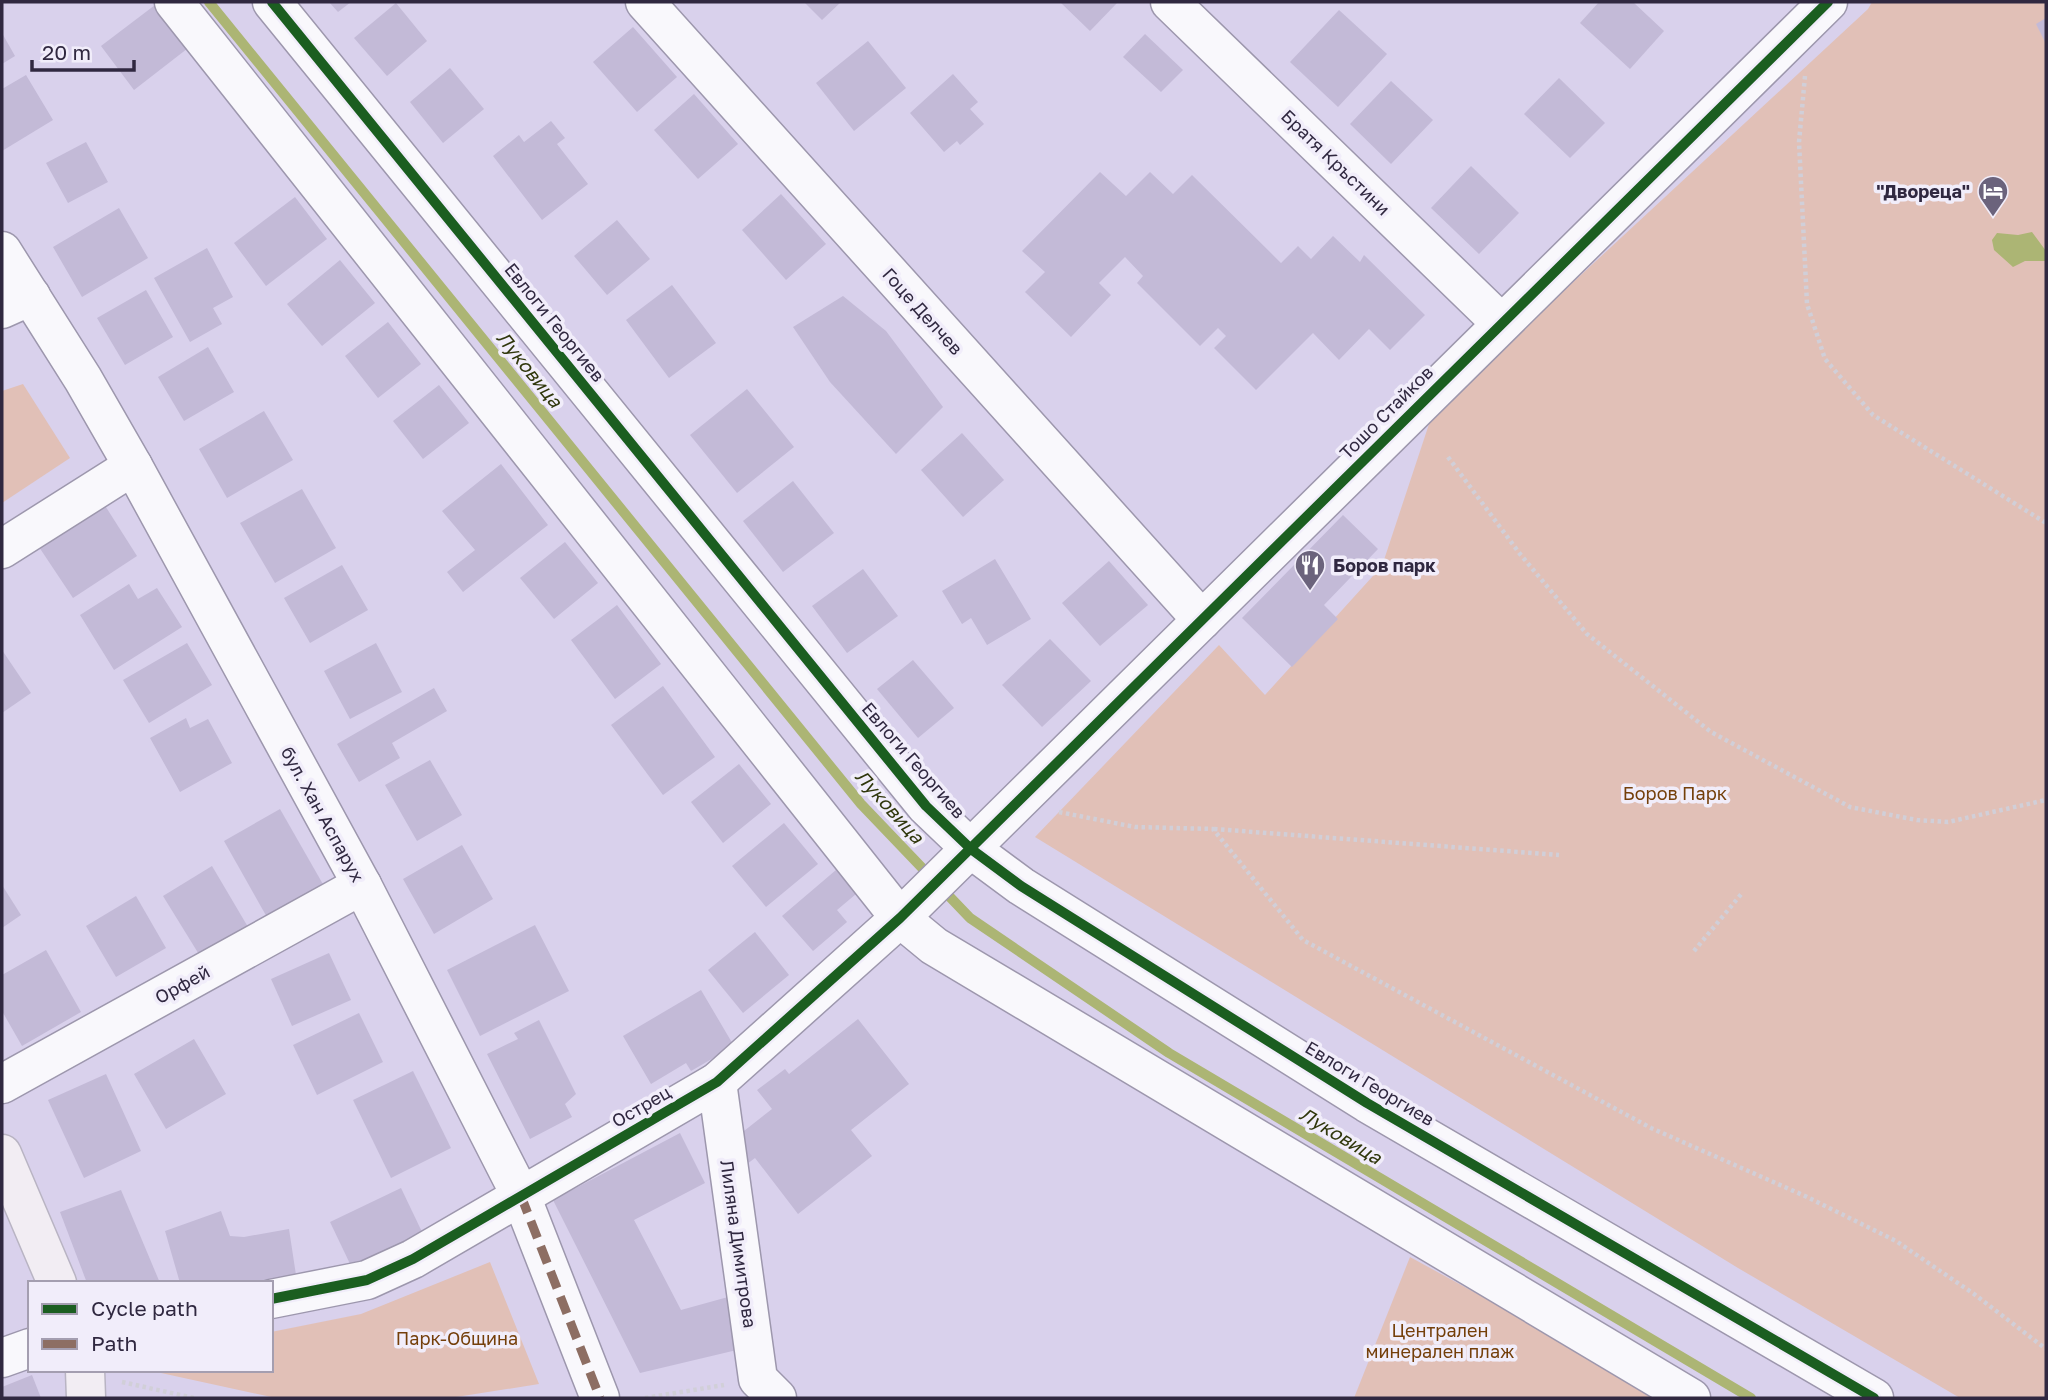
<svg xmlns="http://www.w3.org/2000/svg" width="2048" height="1400" viewBox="0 0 2048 1400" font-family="'Golos Text',sans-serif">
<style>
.green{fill:#e1c0b7}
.water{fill:#acb574}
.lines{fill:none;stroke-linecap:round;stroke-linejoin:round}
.stream{stroke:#acb574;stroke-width:10}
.building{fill:#c3bad7}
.minor-casing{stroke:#9d97ad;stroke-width:41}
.major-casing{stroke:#b9b4c3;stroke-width:41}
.path{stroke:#d1cfd8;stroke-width:4.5;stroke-dasharray:3.5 3.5;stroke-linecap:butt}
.minor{stroke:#f9f8fc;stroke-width:38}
.major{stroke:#f2edf3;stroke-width:38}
.quiet{stroke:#8d6e63;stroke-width:9;stroke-dasharray:18 9;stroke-linecap:butt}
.cycleway-casing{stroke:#f1edfa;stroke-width:15}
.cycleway{stroke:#1b5e20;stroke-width:10}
.labels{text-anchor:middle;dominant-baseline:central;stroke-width:7;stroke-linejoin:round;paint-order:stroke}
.street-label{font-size:18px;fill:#302840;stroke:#f1edfa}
.poi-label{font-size:18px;font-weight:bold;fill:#302840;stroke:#f1edfa;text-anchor:end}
.park-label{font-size:18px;fill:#743f0a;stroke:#f1edfa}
.water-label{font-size:19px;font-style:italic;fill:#30370c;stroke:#f1edfa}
</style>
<rect width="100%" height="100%" fill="#d9d1ec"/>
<g class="green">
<path d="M1872,2H2046V1398H1960L1738,1268L1035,837L1219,645L1265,695L1382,566L1433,412L1868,9Z"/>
<path d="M23,384L70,458L2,503V391Z"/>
<path d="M1410,1257L1668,1398H1354Z"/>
<path d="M490,1262L539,1384L450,1398H276L161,1373L163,1370H271V1332L361,1314Z"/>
</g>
<path class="water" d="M2032,232L2046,251V261H2025L2013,267L1994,250L1992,240L1997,233L2018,235Z"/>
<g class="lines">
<path class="stream" d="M209,2L861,804L970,918L1169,1053L1751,1398"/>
</g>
<g class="building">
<path d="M159,2L192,45L134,90L101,46Z"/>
<path d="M329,2H351L338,12Z"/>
<path d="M804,2H841L822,20Z"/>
<path d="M1060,2H1118L1090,31Z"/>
<path d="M1599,2H1633L1664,31L1630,69L1580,23Z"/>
<path d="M396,3L427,41L387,76L354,38Z"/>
<path d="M1339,10L1387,54L1338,107L1290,62Z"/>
<path d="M2046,18V44L2036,24Z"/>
<path d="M633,27L677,77L637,112L593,62Z"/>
<path d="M2,33L15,56L2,64Z"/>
<path d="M1145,34L1183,70L1161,92L1123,57Z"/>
<path d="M868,41L906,88L854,131L816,83Z"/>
<path d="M450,68L484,109L443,143L410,102Z"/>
<path d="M953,74L978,102L970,109L984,124L960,145L957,141L944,152L910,113Z"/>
<path d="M26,75L53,120L2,151V89Z"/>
<path d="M1559,78L1605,123L1570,158L1524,114Z"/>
<path d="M1391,81L1433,120L1391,164L1350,124Z"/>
<path d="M694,94L738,144L698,179L654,130Z"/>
<path d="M551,121L565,138L557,144L588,184L542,220L493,156L519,135L524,142Z"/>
<path d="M86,142L108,182L68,203L46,163Z"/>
<path d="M1471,166L1519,213L1479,254L1431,208Z"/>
<path d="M1100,172L1126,196L1150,172L1173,194L1192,175L1281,263L1298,246L1311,259L1333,236L1360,262L1364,255L1425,315L1390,350L1369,329L1339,360L1313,333L1256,390L1214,348L1226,336L1218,328L1200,346L1137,283L1143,276L1125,257L1099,283L1111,295L1071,337L1025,292L1045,272L1022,251Z"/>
<path d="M781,194L826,244L786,280L742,230Z"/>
<path d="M295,197L327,239L266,286L234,243Z"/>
<path d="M119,208L148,258L82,297L53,247Z"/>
<path d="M617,220L650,259L607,295L574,256Z"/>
<path d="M207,248L233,297L213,308L222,324L190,342L154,278Z"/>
<path d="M340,260L375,303L322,346L287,304Z"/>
<path d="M672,285L716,343L669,378L626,320Z"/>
<path d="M146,290L173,337L125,365L97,318Z"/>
<path d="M843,296L886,331L943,407L896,454L830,382L793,327Z"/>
<path d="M388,322L421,364L378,398L345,356Z"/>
<path d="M208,347L234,392L184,421L158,377Z"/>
<path d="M439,385L469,423L423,459L393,421Z"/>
<path d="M747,389L794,447L737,493L690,435Z"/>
<path d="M264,411L293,460L227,498L199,449Z"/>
<path d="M962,433L1004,480L963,517L921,470Z"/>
<path d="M501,464L548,525L463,592L447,572L475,550L442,511Z"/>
<path d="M793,481L834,533L783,572L743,521Z"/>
<path d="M302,489L336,548L275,583L240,523Z"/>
<path d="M104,504L137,556L73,598L39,547Z"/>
<path d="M1343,515L1378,549L1324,605L1338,619L1292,667L1242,618Z"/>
<path d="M565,542L598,583L554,619L520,578Z"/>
<path d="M995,559L1031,619L987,645L971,618L962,624L942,591Z"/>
<path d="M1109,561L1148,605L1100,646L1062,603Z"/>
<path d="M342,565L368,610L310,643L284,598Z"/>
<path d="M863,569L898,616L847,653L812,606Z"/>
<path d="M129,584L138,599L157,588L182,627L114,670L80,615Z"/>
<path d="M617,605L661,664L615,699L571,640Z"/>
<path d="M1050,639L1091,681L1042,727L1002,685Z"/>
<path d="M187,643L212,685L149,723L123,680Z"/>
<path d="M376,643L402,692L350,719L324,671Z"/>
<path d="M2,650L31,693L2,713Z"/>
<path d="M913,660L954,708L918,738L877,689Z"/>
<path d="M663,686L715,757L663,795L611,725Z"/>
<path d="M434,688L447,711L392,743L400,758L359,782L337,744Z"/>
<path d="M186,718L190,728L208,719L232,763L180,792L150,738Z"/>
<path d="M430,760L462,815L417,841L385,785Z"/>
<path d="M739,764L771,804L723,843L691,802Z"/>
<path d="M280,809L324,886L268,919L224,841Z"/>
<path d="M784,823L818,864L766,907L732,866Z"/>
<path d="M462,845L493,899L434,934L403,879Z"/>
<path d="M212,866L248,927L200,956L163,896Z"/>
<path d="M836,870L856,894L837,910L847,922L813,951L782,916Z"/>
<path d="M2,885L21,915L2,928Z"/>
<path d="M136,896L166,948L116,977L86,926Z"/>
<path d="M535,925L569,991L480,1036L447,970Z"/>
<path d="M755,932L789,975L743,1013L708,970Z"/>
<path d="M46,950L81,1012L22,1046L2,1011V975Z"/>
<path d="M329,953L351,1000L292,1026L271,979Z"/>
<path d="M701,990L734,1046L691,1071L686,1063L651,1084L623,1036Z"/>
<path d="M359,1013L383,1062L317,1095L293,1045Z"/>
<path d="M858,1019L909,1084L851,1130L872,1156L798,1214L755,1158L747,1164L730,1142L772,1109L757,1090L785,1069L789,1074Z"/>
<path d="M539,1020L576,1094L565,1104L572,1117L530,1139L487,1054L518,1039L514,1033Z"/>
<path d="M194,1039L226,1094L166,1129L134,1074Z"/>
<path d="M413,1071L451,1148L391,1178L353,1100Z"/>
<path d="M106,1074L141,1151L84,1178L48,1100Z"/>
<path d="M680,1133L705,1183L634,1220L681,1310L728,1297L741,1349L640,1373L553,1200Z"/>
<path d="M401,1188L423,1234L352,1268L330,1222Z"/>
<path d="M121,1190L160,1283H87L60,1212Z"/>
<path d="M221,1211L230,1236L244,1237L289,1229L296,1275L252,1283H180L165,1231Z"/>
<path d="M32,1375L41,1398H2V1387Z"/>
</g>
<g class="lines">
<g class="minor-casing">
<g id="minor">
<path d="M174,2L900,918L934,946L1691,1398"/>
<path d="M272,2L926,806L971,849L1021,886L1367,1103L1874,1398"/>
<path d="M645,2L1202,620"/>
<path d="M1170,2L1501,323"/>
<path d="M2,251L83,379L133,466L362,885L521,1196L600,1398"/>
<path d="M2,309L31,296"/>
<path d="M2,549L133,466"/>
<path d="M717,1082L758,1379L777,1398"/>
<path d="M2,1084L362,885"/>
<path d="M271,1299L367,1280L413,1259L717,1082L900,918L1828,2"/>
<path d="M2,1358L30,1348"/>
</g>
</g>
<g class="major-casing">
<g id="major">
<path d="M2,1154L57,1283"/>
<path d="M85,1370L86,1398"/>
</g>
</g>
<g class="path">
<path d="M1805,76L1799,142L1807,304L1825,359L1873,415L2046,523"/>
<path d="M1448,457L1520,554L1587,634L1711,732L1850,807L1917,820L1948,822L2046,800"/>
<path d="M1059,812L1135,827L1213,829L1303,940L1651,1128L1805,1196L1896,1241L1974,1294L2046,1349"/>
<path d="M1214,829L1559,855"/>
<path d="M1694,951L1743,892"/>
<path d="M122,1382L194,1398"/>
<path d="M645,1398L724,1385"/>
</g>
<use href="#minor" class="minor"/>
<use href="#major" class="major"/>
<path class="quiet" d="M521,1196L600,1398"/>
<g class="cycleway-casing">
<g id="cycleway">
<path d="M272,2L926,806L971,849L1021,886L1367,1103L1874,1398"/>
<path d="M271,1299L367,1280L413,1259L717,1082L900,918L1828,2"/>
</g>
</g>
<use href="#cycleway" class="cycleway"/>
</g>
<defs>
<g id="hotel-pin" transform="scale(1.575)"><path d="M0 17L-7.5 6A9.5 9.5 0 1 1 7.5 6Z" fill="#6b637c" stroke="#f1edfa"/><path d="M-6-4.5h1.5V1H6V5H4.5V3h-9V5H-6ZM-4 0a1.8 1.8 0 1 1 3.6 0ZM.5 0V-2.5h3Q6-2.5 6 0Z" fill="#fff"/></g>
<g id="restaurant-pin" transform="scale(1.575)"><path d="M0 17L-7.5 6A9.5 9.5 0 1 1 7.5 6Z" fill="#6b637c" stroke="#f1edfa"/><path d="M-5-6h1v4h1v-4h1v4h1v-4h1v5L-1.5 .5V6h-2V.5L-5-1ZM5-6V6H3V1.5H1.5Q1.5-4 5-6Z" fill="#fff"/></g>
</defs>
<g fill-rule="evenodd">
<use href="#hotel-pin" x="1993" y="191"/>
<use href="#restaurant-pin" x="1310" y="565"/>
</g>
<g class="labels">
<g class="street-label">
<text transform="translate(1336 162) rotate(44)">Братя Кръстини</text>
<text transform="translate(923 311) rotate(48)">Гоце Делчев</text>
<text transform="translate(555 322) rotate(51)">Евлоги Георгиев</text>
<text transform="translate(1386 412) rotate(-45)">Тошо Стайков</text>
<text transform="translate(914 760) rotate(49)">Евлоги Георгиев</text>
<text transform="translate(323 814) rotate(61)">бул. Хан Аспарух</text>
<text transform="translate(182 984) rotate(-29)">Орфей</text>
<text transform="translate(1370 1083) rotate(31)">Евлоги Георгиев</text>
<text transform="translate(641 1106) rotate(-30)">Острец</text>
<text transform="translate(739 1244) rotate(82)">Лиляна Димитрова</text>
</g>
<g class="poi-label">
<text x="1970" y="191">"Двореца"</text>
<text x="1333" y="565" text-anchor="start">Боров парк</text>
</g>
<g class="park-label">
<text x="1675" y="793">Боров Парк</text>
<text x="1440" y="1330">Централен<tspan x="1440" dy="21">минерален плаж</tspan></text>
<text x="457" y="1338">Парк-Община</text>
</g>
<g class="water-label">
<text transform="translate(530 369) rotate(51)">Луковица</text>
<text transform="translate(890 806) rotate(48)">Луковица</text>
<text transform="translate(1341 1135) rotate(31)">Луковица</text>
</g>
</g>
<rect width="2048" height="1400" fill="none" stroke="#302840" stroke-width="7"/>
<rect x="28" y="1281" width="245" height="91" fill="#f1edfa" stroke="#a49eb0" stroke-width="2"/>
<rect x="42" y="1304" width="35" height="10" fill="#1b5e20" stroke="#a49eb0" stroke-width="2"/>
<text x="91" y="1316" font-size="21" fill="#302840">Cycle path</text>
<rect x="42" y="1339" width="35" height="10" fill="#8d6e63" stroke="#a49eb0" stroke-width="2"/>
<text x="91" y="1351" font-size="21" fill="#302840">Path</text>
<path d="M32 60v10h102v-10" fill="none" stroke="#302840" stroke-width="3.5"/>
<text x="42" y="60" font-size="21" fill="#302840" stroke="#f1edfa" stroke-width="5" paint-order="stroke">20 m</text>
</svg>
